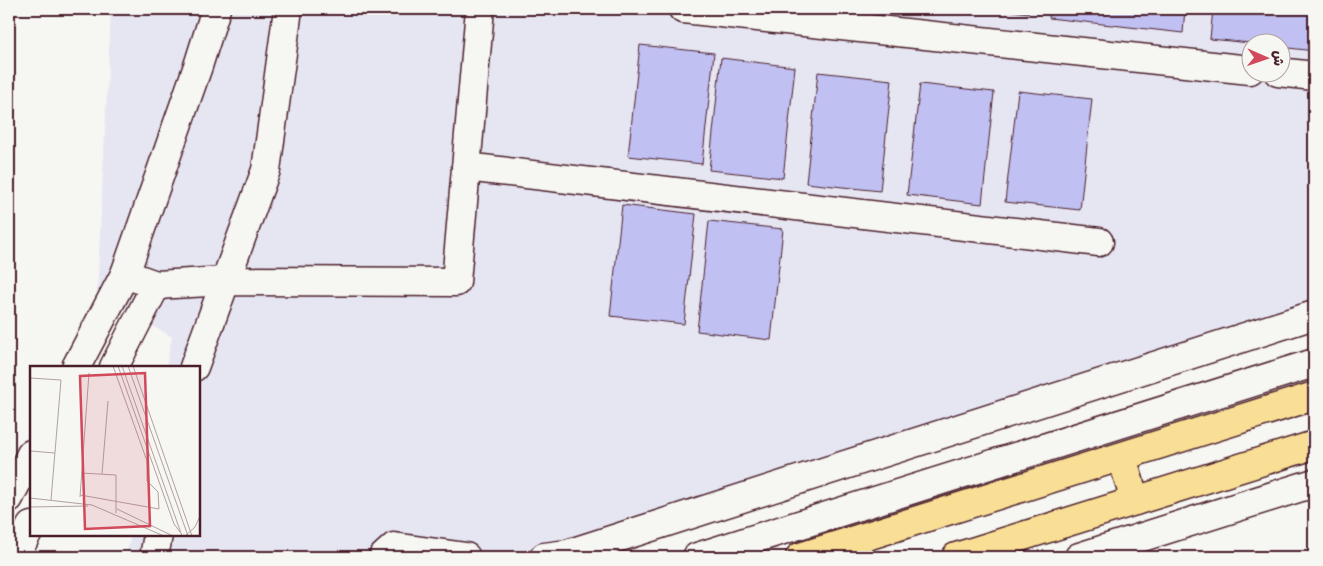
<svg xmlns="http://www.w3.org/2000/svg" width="1323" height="566" viewBox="0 0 1323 566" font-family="'Balsamiq Sans','Playpen Sans Arabic',sans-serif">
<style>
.built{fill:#e6e6f2;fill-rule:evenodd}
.building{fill:#c0c0f2;stroke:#4a1f2b}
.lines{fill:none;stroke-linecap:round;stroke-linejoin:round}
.minor-casing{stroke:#4a1f2b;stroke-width:31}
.major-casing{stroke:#4a1f2b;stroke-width:31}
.minor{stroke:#f6f6f2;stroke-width:28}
.major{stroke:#f9df96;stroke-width:28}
.inset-road{fill:none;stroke:#b1a0a2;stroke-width:1}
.view{fill:#d1495b;fill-opacity:0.15;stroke:#d1495b;stroke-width:2.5}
.inset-edge{fill:none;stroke:#4a1f2b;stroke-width:2.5}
</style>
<rect width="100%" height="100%" fill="#f6f6f2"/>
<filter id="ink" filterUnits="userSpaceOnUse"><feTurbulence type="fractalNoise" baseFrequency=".02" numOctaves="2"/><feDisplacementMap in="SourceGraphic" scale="10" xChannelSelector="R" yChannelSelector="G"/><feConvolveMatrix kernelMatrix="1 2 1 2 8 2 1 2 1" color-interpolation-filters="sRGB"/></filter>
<g filter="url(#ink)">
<path class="built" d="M111,9H1314V328L604,557H126L131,535H199V367H166L172,337L97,294ZM1250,42H1280V72H1250Z"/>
<g class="building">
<path d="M994,9H1029V13Z"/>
<path d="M1050,9H1185L1183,33L1049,18Z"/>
<path d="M1213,9H1314V51L1280,47V42L1250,43L1210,39Z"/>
<path d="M640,45L714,53L702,164L628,156Z"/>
<path d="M721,58L795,67L783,178L709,170Z"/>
<path d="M818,72L892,80L880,191L806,183Z"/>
<path d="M920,84L994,92L982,204L907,195Z"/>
<path d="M1018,91L1092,99L1080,210L1005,202Z"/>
<path d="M622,205L696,214L684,324L610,316Z"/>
<path d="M709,221L783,229L771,340L697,331Z"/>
</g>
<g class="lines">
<g class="minor-casing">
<g id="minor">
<path d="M683,9L1250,70"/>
<path d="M1278,72L1314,76"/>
<path d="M466,167L1099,242"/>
<path d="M125,274L156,285L226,281L456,282L480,9"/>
<path d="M76,367L125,274L198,66L216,9"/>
<path d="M114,367L156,285"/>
<path d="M194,367L266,170L288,9"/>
<path d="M9,498L31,454"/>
<path d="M15,557L31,526"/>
<path d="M154,557L158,535"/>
<path d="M383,557L394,547L466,557"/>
<path d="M544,557L567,554L1314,315"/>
<path d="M697,557L1314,363"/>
<path d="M1079,557L1314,483"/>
</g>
</g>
<g class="major-casing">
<g id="major">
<path d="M1122,457L1135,501"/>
<path d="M800,557L1314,396"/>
<path d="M956,557L1314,445"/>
</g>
</g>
<use href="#minor" class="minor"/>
<use href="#major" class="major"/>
</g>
</g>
<g transform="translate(30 366)">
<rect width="170" height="170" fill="#f6f6f2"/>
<path class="inset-road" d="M88,0L144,158L150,166M92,0L152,170M98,0L158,170M103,0L162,170M0,12L31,14L21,134M0,85L25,87M51,107L86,109V147M72,108L78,35M50,129L129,143L128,126L117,115V95L83,0M50,131L59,7M0,132L62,139L134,170M0,141L58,140M87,143L143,170M155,170L165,161L170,150"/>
<path class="view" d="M115,7L120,160L55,163L50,10Z"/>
<rect width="170" height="170" class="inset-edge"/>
</g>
<rect width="1323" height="566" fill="none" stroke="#f6f6f2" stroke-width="30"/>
<rect x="15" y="15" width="1293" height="536" fill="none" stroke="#4a1f2b" stroke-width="2" filter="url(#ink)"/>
<g transform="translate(1266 58) rotate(92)"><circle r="24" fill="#f6f6f2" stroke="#b1a0a2"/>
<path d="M0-4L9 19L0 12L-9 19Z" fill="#d1495b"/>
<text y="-8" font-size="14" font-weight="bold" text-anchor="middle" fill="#4a1f2b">ش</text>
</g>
</svg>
